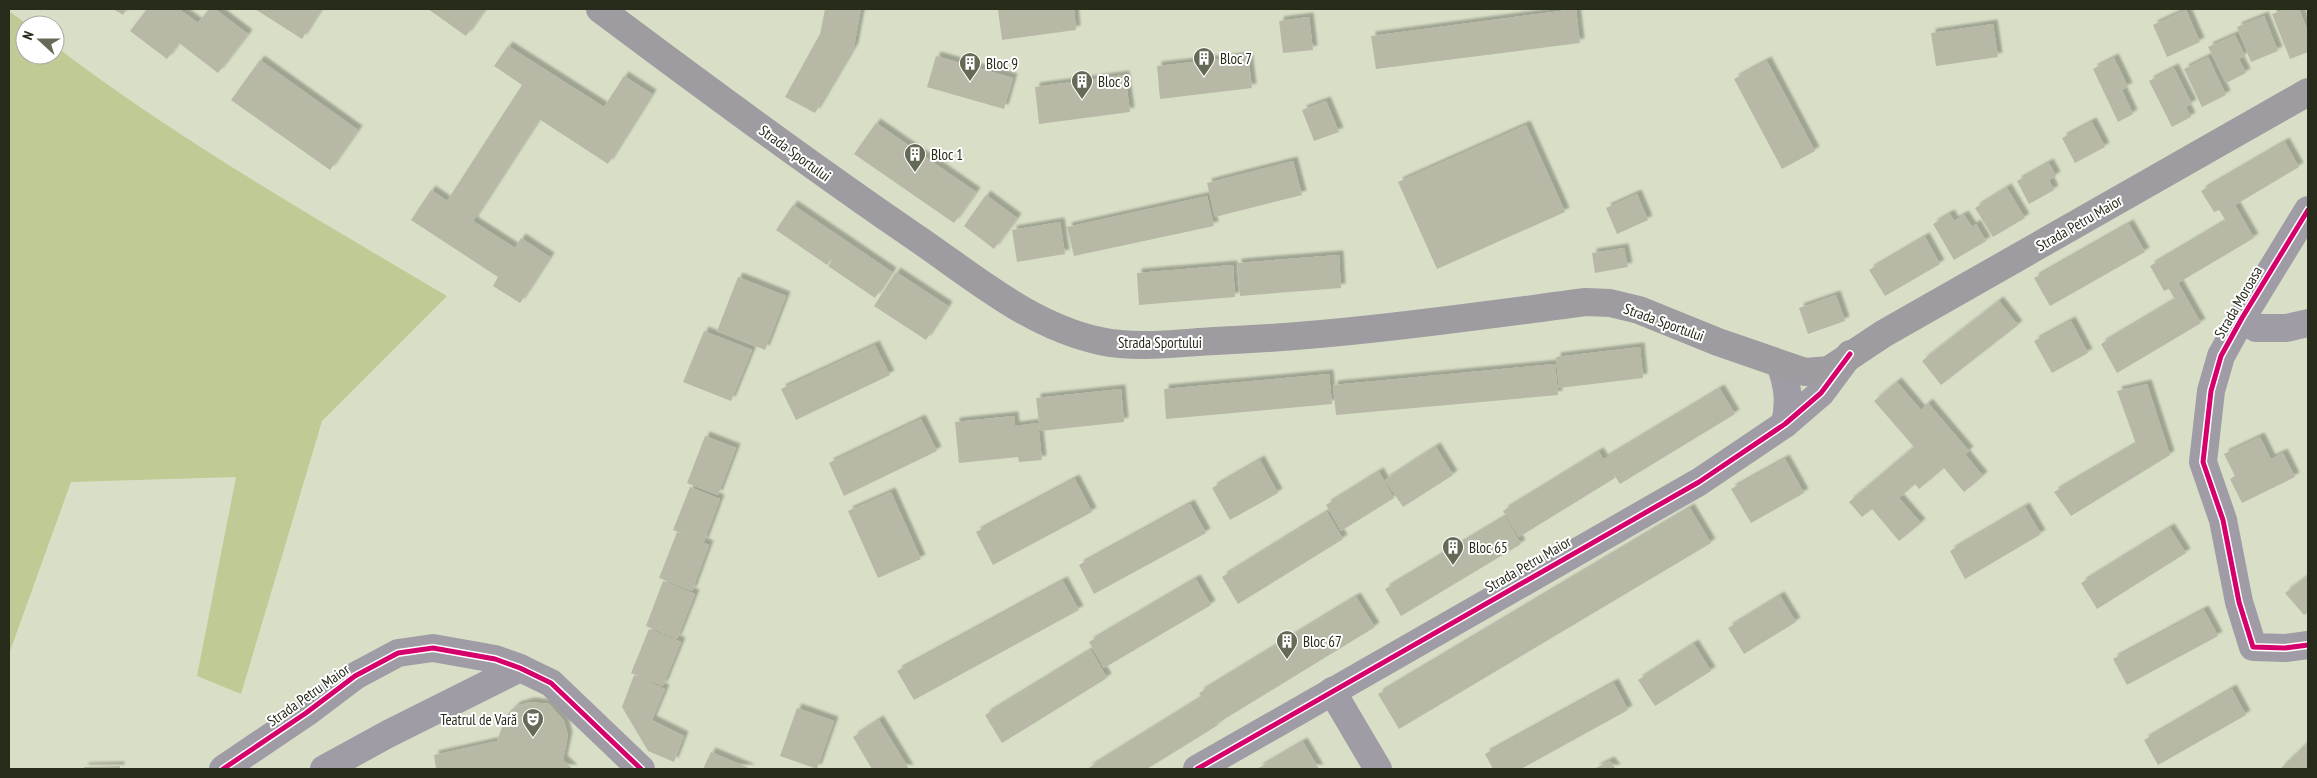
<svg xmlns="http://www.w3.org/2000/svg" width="2317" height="778" viewBox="0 0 2317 778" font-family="'PT Sans Narrow',sans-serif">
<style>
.forest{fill:#bfca94}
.building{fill:#b7b9a6;filter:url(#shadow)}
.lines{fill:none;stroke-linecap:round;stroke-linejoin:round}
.minor{stroke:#9f9ca6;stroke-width:28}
.major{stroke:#9e9ca0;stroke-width:28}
.cycleway-casing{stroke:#fff;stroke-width:8}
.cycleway{stroke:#d6006c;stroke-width:5}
.labels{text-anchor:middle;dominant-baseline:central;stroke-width:4;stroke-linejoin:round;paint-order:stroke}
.poi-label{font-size:15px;fill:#272b1a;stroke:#fff;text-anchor:start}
.street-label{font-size:15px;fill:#272b1a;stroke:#fff}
</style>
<defs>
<filter id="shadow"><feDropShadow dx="4.5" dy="-4.5" stdDeviation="1" flood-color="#0004"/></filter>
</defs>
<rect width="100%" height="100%" fill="#d9dfc7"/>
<path class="forest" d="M9,11L28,25H25V55H55V46C179,140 313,217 447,296L322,421L241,694L197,676L236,477L71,482L9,654Z"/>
<g class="building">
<path d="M113,9H127L123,15Z"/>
<path d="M147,9H179L198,23L209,9H215L248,34L218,73L179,43L167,59L130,31Z"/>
<path d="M255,9H321L302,39Z"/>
<path d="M428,9H485L466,36Z"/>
<path d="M825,9H861L854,47L815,113L785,97L820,34Z"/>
<path d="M1009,9H1074L1076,30L1002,40L998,10Z"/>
<path d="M1576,9L1580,43L1376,69L1371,36Z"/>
<path d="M2286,9H2299L2308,32V52L2290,59L2272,14Z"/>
<path d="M2186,10L2200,42L2167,57L2153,25Z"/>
<path d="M2264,16L2278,51L2251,62L2237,27Z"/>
<path d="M1309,17L1313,50L1283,53L1279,21Z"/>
<path d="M1993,24L1998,57L1936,66L1931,33Z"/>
<path d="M2235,35L2245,56L2239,59L2246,73L2226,83L2208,47Z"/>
<path d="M508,46L604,107L624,76L652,94L608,164L539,119L473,221L515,248L521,238L550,257L520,303L493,286L498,277L411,220L431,190L447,201L522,85L494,66Z"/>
<path d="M936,56L1013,78L1004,109L927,87Z"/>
<path d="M1248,56L1252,88L1160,99L1157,66Z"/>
<path d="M2208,57L2226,95L2202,107L2184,69Z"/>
<path d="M2114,58L2128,87L2122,90L2133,114L2118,122L2093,69Z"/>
<path d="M260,60L358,130L330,170L231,100Z"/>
<path d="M1767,61L1815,151L1782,169L1734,79Z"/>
<path d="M2174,68L2192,104L2186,107L2191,117L2172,127L2149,81Z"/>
<path d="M1125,75L1130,112L1039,124L1035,87Z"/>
<path d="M1326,101L1339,132L1314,141L1302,110Z"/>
<path d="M2092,122L2105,147L2075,163L2062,138Z"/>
<path d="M876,123L976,192L954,223L854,154Z"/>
<path d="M1526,125L1565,212L1437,269L1398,182Z"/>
<path d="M2285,142L2299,167L2235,205L2254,238L2178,283L2201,323L2117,373L2101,344L2175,300L2169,289L2164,291L2150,266L2226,221L2219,210L2214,212L2201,191Z"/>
<path d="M1293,161L1302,195L1215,217L1207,183Z"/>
<path d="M2049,163L2056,176L2049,180L2054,190L2029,204L2017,181Z"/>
<path d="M2007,188L2025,218L1993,237L1975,208Z"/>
<path d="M1637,194L1648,220L1617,234L1606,208Z"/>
<path d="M986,195L1017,218L994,249L964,226Z"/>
<path d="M1207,196L1214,226L1074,256L1067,227Z"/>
<path d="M793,205L892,272L875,298L828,266L834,256L827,265L776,230Z"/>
<path d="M1950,214L1954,221L1964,215L1972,227L1976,224L1986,241L1954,260L1933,224Z"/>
<path d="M1060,222L1065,254L1017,262L1012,230Z"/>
<path d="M2129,224L2145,252L2050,306L2034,278Z"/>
<path d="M1925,237L1940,264L1885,296L1869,270Z"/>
<path d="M1624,248L1628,267L1595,273L1592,253Z"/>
<path d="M1339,255L1341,288L1240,296L1237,263Z"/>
<path d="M1233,265L1235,297L1139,305L1137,273Z"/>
<path d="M896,272L948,306L926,340L874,306Z"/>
<path d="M738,277L786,296L765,350L717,331Z"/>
<path d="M1836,295L1845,321L1808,334L1799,308Z"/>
<path d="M1999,301L2018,325L1941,385L1922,361Z"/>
<path d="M2071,321L2088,353L2052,373L2034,341Z"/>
<path d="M704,331L752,350L731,401L683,382Z"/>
<path d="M875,345L890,375L796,420L781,389Z"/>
<path d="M1640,347L1643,378L1559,388L1556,357Z"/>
<path d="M1555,364L1558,395L1336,415L1333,385Z"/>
<path d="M1329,374L1332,404L1166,419L1164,389Z"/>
<path d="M1897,382L1921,410L1928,403L1969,451L1965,454L1983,476L1964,492L1944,468L1919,489L1915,484L1899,498L1921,523L1899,541L1872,509L1862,517L1849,502L1914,447L1874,401Z"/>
<path d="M2147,384L2170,455L2071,516L2054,492L2136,444L2117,391Z"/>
<path d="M1121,389L1124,422L1040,431L1036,398Z"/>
<path d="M1720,389L1735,414L1620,484L1604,459Z"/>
<path d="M1014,416L1015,426L1038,423L1042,460L1019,462L1018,457L959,463L955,422Z"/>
<path d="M921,419L937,451L844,496L829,463Z"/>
<path d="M705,436L736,448L718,495L687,483Z"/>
<path d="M2260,437L2271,459L2283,453L2295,477L2242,503L2230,479L2235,476L2224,454Z"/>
<path d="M1436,447L1453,475L1403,507L1385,480Z"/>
<path d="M1599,452L1615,478L1519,537L1503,511Z"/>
<path d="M1785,459L1804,493L1751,523L1731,489Z"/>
<path d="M1260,460L1278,493L1230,520L1212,488Z"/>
<path d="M1379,472L1394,498L1341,531L1326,505Z"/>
<path d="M1075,479L1092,512L993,565L976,532Z"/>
<path d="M690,487L720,499L704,542L673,530Z"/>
<path d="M891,492L921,559L878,578L848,511Z"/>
<path d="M1190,504L1206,533L1094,594L1079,565Z"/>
<path d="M2025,507L2041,534L1965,579L1950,551Z"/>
<path d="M1690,508L1711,543L1399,729L1378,694Z"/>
<path d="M1327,512L1343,539L1238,604L1222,577Z"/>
<path d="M1505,517L1521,544L1401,616L1385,589Z"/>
<path d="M2170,528L2186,553L2097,609L2081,583Z"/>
<path d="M677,532L709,545L692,591L659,578Z"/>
<path d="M2308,576V613L2304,615L2285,593Z"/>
<path d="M1196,579L1211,605L1104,668L1089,642Z"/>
<path d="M663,581L695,594L677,639L646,626Z"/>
<path d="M1063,581L1079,610L914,700L897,671Z"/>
<path d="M1780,596L1796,622L1744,654L1728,628Z"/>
<path d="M1356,597L1375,627L1218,723L1199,693Z"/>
<path d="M2204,610L2218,636L2127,685L2113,659Z"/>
<path d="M649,629L681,642L663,686L631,673Z"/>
<path d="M1694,644L1711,671L1655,706L1638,680Z"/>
<path d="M1091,650L1107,678L1002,743L985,715Z"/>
<path d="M634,675L665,689L652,720L684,736L674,762L648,751L622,707Z"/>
<path d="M1614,683L1628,710L1521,769H1493L1485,754Z"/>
<path d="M2232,689L2246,715L2158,765L2144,740Z"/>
<path d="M1201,698L1218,725L1147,769H1087Z"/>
<path d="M530,702L549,704L564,721L568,736L563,760L573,769H436L434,755L497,741L506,716L516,706Z"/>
<path d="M797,708L834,721L817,769L780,756Z"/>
<path d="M879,720L909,769H872L853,737Z"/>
<path d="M1303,742L1319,769H1257Z"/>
<path d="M2308,742V769H2280Z"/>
<path d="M711,752L751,769H703Z"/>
<path d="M1610,761L1616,769H1594Z"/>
<path d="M120,766V769H84V767Z"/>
</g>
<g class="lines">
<g class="minor">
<path d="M2308,210L2242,318L2221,356L2211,391L2203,462L2223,520L2239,602L2253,647L2285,648L2308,645"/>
<path d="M2242,318L2256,328H2287L2308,323"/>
<path d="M1780,364C1788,386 1790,401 1785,424"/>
<path d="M1332,691L1378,769"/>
<path d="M223,769L306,713L355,676L398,653L433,648L495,659L520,668L551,683L641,769"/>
<path d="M324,769L388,734L520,668"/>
<path d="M1197,769L1699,482L1785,424L1821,393L1850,354"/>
</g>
<path class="major" d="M600,9C704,87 808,164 915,237C974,277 1030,326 1100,341C1137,349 1178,343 1215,341C1340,336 1462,318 1586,302L1610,303L1639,310L1718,342L1805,372L1829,370L1883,334L2308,92"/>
<g class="cycleway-casing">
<g id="cycleway">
<path d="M2308,210L2242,318L2221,356L2211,391L2203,462L2223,520L2239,602L2253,647L2285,648L2308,645"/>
<path d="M223,769L306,713L355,676L398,653L433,648L495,659L520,668L551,683L641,769"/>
<path d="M1197,769L1699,482L1785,424L1821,393L1850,354"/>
</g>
</g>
<use href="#cycleway" class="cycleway"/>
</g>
<defs>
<g id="building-pin" transform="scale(1.125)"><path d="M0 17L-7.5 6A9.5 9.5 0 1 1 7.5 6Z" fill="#656a57" stroke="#fff"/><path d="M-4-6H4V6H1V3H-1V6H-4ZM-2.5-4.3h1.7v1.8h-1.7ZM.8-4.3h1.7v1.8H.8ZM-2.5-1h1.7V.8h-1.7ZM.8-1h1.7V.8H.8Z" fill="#fff"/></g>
<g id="theatre-pin" transform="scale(1.125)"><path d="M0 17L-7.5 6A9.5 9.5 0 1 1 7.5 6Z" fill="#656a57" stroke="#fff"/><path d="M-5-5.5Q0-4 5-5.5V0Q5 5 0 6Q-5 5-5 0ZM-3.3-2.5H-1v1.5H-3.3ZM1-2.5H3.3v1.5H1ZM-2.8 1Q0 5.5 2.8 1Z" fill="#fff"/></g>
</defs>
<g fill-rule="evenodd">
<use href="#building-pin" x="1204" y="58"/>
<use href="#building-pin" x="970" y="63"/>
<use href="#building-pin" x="1082" y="81"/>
<use href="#building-pin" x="915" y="154"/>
<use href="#building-pin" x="1453" y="547"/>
<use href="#building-pin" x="1287" y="641"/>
<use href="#theatre-pin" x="533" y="719"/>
</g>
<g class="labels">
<g class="poi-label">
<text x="1220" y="58">Bloc 7</text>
<text x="986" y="63">Bloc 9</text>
<text x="1098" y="81">Bloc 8</text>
<text x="931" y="154">Bloc 1</text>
<text x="1469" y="547">Bloc 65</text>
<text x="1303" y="641">Bloc 67</text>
<text x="517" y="719" text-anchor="end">Teatrul de Vară</text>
</g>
<g class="street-label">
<text transform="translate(795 153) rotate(36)">Strada Sportului</text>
<text transform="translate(2079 223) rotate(-30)">Strada Petru Maior</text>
<text transform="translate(2238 302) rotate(-60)">Strada Moroasa</text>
<text transform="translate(1664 322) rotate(20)">Strada Sportului</text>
<text x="1160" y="342">Strada Sportului</text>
<text transform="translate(1528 564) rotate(-30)">Strada Petru Maior</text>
<text transform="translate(308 695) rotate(-35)">Strada Petru Maior</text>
</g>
</g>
<rect width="2317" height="778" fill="none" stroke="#272b1a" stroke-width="20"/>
<g transform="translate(40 40) rotate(291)"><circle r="24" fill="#ffffff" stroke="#a9aaa3"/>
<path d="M0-4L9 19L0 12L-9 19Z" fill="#656a57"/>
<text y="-8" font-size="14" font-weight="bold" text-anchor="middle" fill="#272b1a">N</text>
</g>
</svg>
